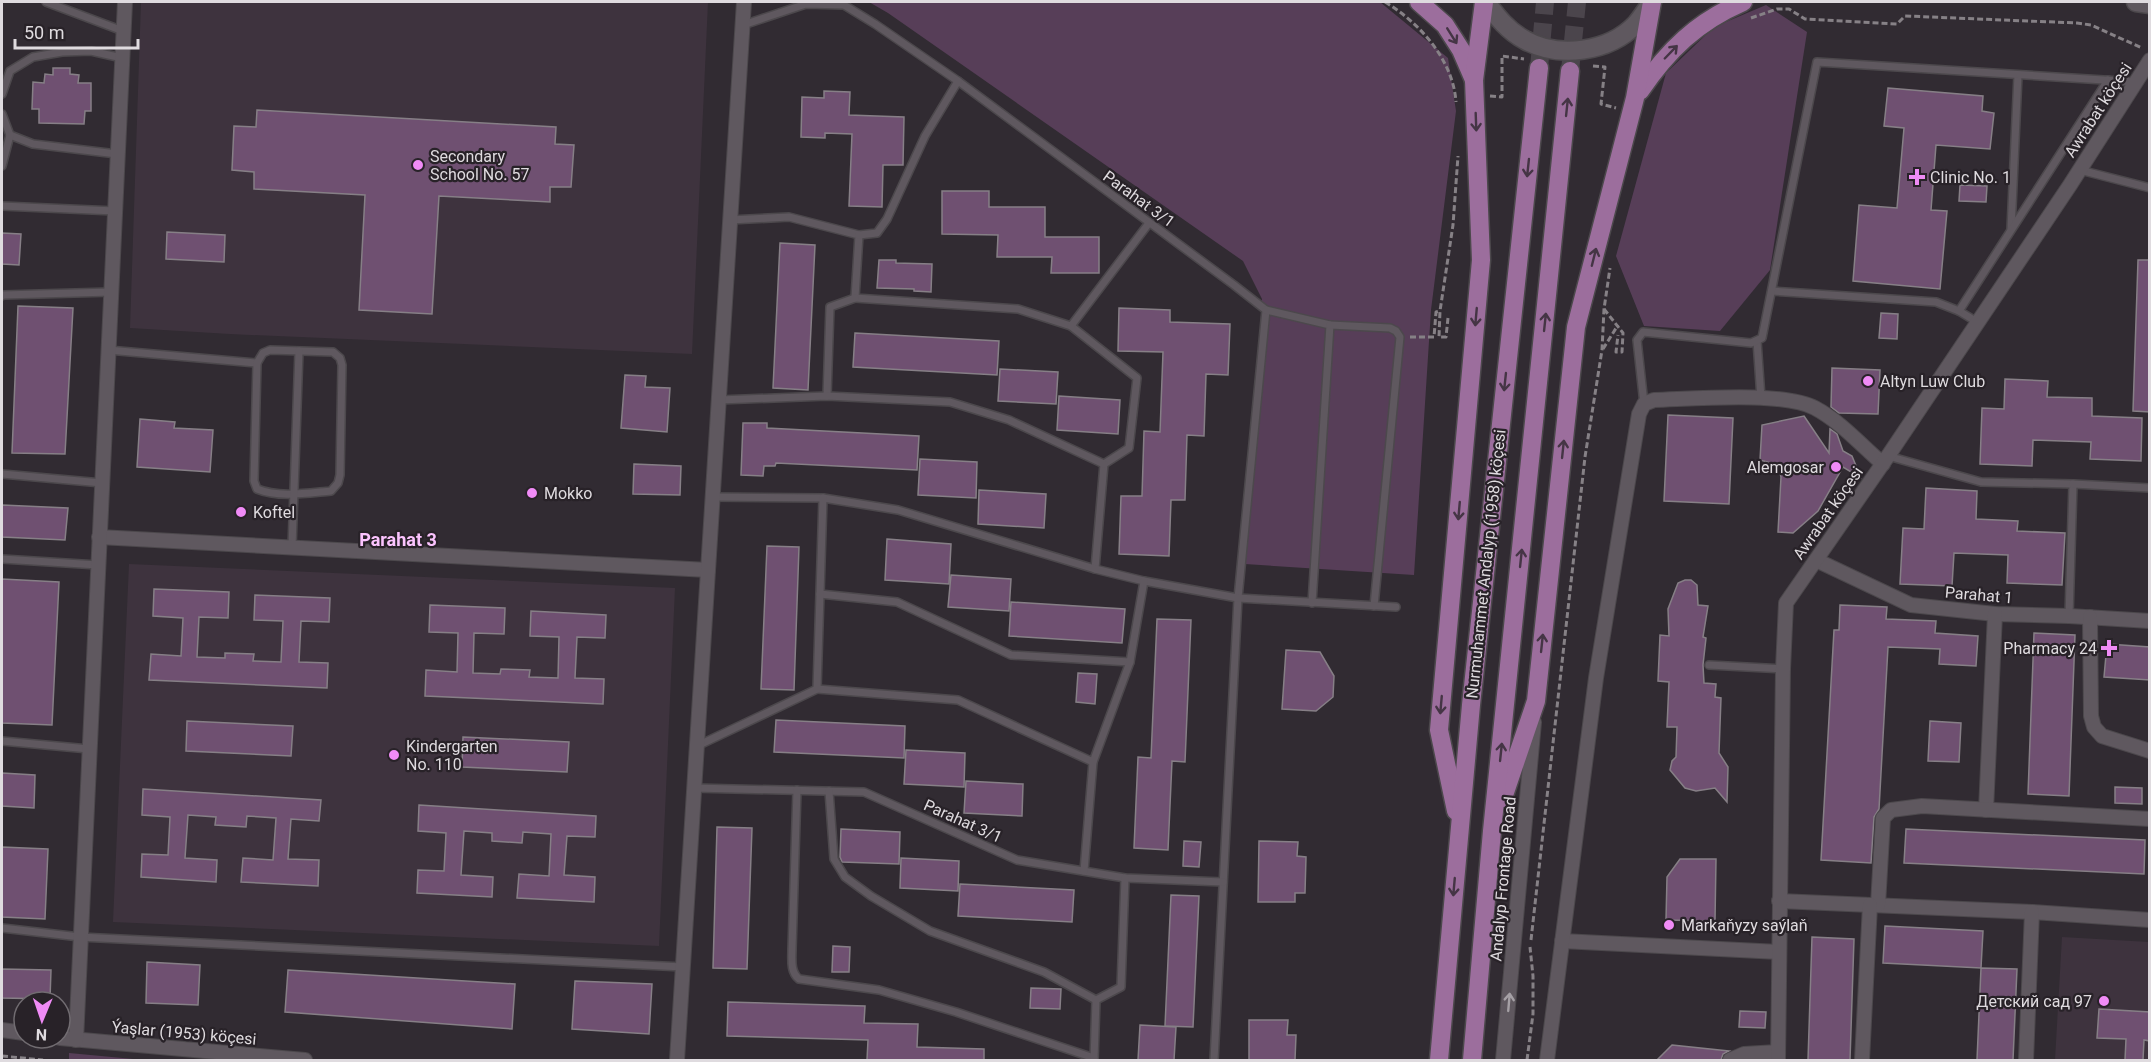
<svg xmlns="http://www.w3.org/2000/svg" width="2151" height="1062" viewBox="0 0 2151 1062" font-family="Roboto,sans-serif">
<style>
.built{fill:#3e333e}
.green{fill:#573e58}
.building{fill:#6f5071;stroke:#867f86;stroke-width:1.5}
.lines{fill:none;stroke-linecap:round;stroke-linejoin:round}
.primary-tunnel{stroke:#4b454c;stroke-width:18;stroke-dasharray:18 9;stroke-linecap:butt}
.service-casing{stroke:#4c484c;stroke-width:10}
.minor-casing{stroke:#4c484c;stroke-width:16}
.tertiary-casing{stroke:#4c484c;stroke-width:21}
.primary-casing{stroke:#4c484c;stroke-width:21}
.path{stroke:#868186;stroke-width:3;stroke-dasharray:6 3;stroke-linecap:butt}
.service{stroke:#5f585f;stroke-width:7}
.minor{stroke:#5f585f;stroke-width:14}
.tertiary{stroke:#5f585f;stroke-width:18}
.primary{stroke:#9c6e9d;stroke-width:18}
.oneway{stroke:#453545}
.oneway2{stroke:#a5a0a5}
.poi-dot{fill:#f08bf6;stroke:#282228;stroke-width:2}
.labels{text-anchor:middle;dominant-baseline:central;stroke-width:4.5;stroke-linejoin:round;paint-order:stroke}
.street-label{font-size:16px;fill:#dfdbdf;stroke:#282228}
.poi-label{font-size:16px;fill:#dfdbdf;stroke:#282228;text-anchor:start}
.neighbourhood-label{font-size:18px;font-weight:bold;fill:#fbc3fe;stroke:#282228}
</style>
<rect width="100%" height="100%" fill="#312b32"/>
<g class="built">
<path d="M141,2H708L692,354L230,334L130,328Z"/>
<path d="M129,564L675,588L659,946L113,922Z"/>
<path d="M2062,937L2149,942V1060H2055Z"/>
</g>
<g class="green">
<path d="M869,2H1380L1448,58L1456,111L1431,310L1414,575L1245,564L1262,299L1243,261L888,13Z"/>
<path d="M1766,5L1807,32L1770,270L1720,331L1644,326L1616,256L1666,73L1714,27Z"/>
<path d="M69,1053L144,1060L69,1059Z"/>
</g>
<g class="building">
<path d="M53,68H70V74L79,75L78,83H91V111H85L84,124L39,123V109H32L33,82L44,83L45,74L53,75Z"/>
<path d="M1888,88L1983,96L1982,111L1994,113L1990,149L1936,145L1931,210L1947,211L1940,289L1853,281L1859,205L1897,208L1904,128L1884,126Z"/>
<path d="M824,91L850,92L849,115L904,117L903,165H883L882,207L849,206L852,134L825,133V138L801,137L802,97L824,98Z"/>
<path d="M257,110L556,127L555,144L574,145L571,187H550V202L439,196L432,314L359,310L365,195L254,189V172L232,170L234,126L256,127Z"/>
<path d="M1960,185L1987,186L1986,202L1959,201Z"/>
<path d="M942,191H989V207H1045V237H1099V273H1051L1052,257H997L998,235L942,234Z"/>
<path d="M167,232L225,235L224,262L166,259Z"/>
<path d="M2,233L21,234L19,265L2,264Z"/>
<path d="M780,243L815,245L808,390L773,388Z"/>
<path d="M879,260H896V263L932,264L931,292L914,291V289L877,288Z"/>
<path d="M2138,260H2150V412L2133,411Z"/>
<path d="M18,306L73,308L65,454L12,453Z"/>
<path d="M1119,308L1170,310V322L1230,324L1228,375L1206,374L1204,436L1187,435L1185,500H1171L1169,556L1119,554L1121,496H1142L1144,431L1160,432L1163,352L1118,351Z"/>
<path d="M1881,313L1898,314L1897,339L1879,338Z"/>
<path d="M855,333L999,341L997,375L853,367Z"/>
<path d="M1832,368L1880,370L1878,414L1839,413L1831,407Z"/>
<path d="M1000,369L1058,372L1056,404L998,401Z"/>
<path d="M625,375L646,376L645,387L670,388L667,432L621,428Z"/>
<path d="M2005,379L2048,381L2047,397L2092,398V416L2142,418L2141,461L2090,459L2091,442L2033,440L2032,466L1980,464L1982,408L2004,409Z"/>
<path d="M1059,396L1120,400L1118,434L1057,430Z"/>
<path d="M1668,415L1733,418L1729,504L1664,501Z"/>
<path d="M1804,416L1829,453L1830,429L1837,434L1843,451L1852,456L1861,478L1843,467L1818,511L1793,533L1778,532L1781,477L1778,465L1760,460L1762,425Z"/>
<path d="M140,419L175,422L174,428L213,430L210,472L137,467Z"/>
<path d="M743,423H767V428L919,436L917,470L776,463L775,466H764L763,476L741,475Z"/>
<path d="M920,459L977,462L976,498L918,495Z"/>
<path d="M634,464L681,466L680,495L633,494Z"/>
<path d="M1926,488L1977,491L1976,519L2018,521L2017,531L2065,533L2062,585L2007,583L2008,555L1954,553L1952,586L1900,584L1903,528L1924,529Z"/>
<path d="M979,490L1046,494L1044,528L978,524Z"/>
<path d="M2,505L68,508L65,540L2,537Z"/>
<path d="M887,539L951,544L949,584L885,580Z"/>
<path d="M767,546L799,547L794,690L761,689Z"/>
<path d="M951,575L1011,579L1009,611L948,607Z"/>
<path d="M2,579L59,582L52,725L2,723Z"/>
<path d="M1685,580H1691L1697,585L1698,605L1708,606L1703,637L1706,638L1703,665L1704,683L1716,684L1715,697L1721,698L1719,753L1728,767L1727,802L1715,788L1696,791L1685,788L1670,770L1672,761L1676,757L1677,727H1667L1669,682L1658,681L1660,635L1669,636L1668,609L1678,583Z"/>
<path d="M154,589L229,592L228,618L199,617L197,657L225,658V653L254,654L253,661L281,662L283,621L254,620L255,595L330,598L329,622L301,621L299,662L328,663L327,688L149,680L151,654L181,656L183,618L153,616Z"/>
<path d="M1011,602L1125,609L1122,643L1009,636Z"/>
<path d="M430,605L505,608L504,634L474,633L473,673L500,674L501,669L530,670L529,677L558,678L559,637L530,636L531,611L606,615L605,638L577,637L575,678L604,679L603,704L425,696L426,670L457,672L458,633L429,632Z"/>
<path d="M1840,605L1887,607L1886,619L1936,621L1935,633L1978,636L1976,666L1939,664L1940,649L1888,647L1879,809L1874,817L1871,863L1821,860L1834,630H1839Z"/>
<path d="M1157,619L1191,620L1185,762L1172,761L1168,850L1134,848L1138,757L1151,758Z"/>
<path d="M2034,633L2075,635L2069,796L2028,794Z"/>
<path d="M2107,644L2150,647V680L2104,677Z"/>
<path d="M1286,650L1320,652L1334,676L1333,697L1316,711L1282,709Z"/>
<path d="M1078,673L1097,674L1095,704L1076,702Z"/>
<path d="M776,720L905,726L904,758L774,752Z"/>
<path d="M187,721L293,726L291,756L186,751Z"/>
<path d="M1930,721L1961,723L1959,762L1928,761Z"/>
<path d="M463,737L569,742L567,772L462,767Z"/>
<path d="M906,750L965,753L964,787L904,784Z"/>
<path d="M2,773L35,775L34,808L2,806Z"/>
<path d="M966,781L1023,784L1022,816L964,813Z"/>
<path d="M2115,787L2142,788V804L2115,803Z"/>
<path d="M143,789L321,800L319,821L291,819L288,859L319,860L318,886L241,882L243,858L273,860L276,818L247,816L246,827L215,825L216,817L188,815L185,858L217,860L216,882L141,877L142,854L168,855L170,817L142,815Z"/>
<path d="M419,805L596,816L595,837L567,836L564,875L595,877L594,902L517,898L519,874L549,876L551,834L523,832L522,843L492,841V833L464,831L461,875L493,877L492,897L417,893L418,870L444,871L446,833L418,831Z"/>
<path d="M717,827L752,828L747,969L713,968Z"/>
<path d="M841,829L900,832L899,864L842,862L840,857Z"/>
<path d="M1906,829L2145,840L2144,874L1904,863Z"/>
<path d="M1184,841L1201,842L1199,867L1183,866Z"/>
<path d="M1259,841L1298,842L1297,856L1306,857L1305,893H1295V902H1258Z"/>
<path d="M2,847L48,849L45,919L2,917Z"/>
<path d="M901,858L959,861L958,891L900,888Z"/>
<path d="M1680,859H1716L1715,921L1666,920L1667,877Z"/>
<path d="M960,884L1074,890L1072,922L958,916Z"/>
<path d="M1171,895L1199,896L1193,1027L1165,1026Z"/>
<path d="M1885,926L1983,931L1981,968L1883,963Z"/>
<path d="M1812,937L1854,939L1850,1060H1808Z"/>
<path d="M833,946L850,947L849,972H832Z"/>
<path d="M147,962L200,965L198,1005L146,1003Z"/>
<path d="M1981,968L2017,969L2013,1060H1977Z"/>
<path d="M2,969L51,970L50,999L2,998Z"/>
<path d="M288,970L515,984L512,1029L285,1012Z"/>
<path d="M575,981L652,984L649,1034L572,1029Z"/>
<path d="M1031,988L1061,989L1060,1009L1030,1008Z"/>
<path d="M728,1002L865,1006L864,1023L918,1024L917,1047L984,1049V1060H867L868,1040L727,1036Z"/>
<path d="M2099,1009L2150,1012V1041L2144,1040L2143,1060H2125L2126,1039L2097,1038Z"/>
<path d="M1740,1011L1766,1012L1765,1028L1739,1027Z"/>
<path d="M1249,1020H1288L1287,1035H1296L1295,1060H1249Z"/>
<path d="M1140,1025L1176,1027L1174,1060H1138Z"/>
<path d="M1672,1045L1729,1051L1723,1054L1721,1060H1657Z"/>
</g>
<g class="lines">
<g class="primary-tunnel">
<path d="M1539,68L1545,2"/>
<path d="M1570,71L1577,2"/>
</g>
<g class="service-casing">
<g id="service">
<path d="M46,2L123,31"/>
<path d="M743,25L806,4L844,5L875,24L958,81L1234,285L1266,310L1238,598L1214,1060"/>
<path d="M2,94L10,71L33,57L62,52L91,51L122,58"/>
<path d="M2,114L10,135L33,144L117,154"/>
<path d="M2,166L10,135"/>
<path d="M2080,170L2150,188"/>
<path d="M2,206L115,211"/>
<path d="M730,220L789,217L859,235L855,298L1018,309L1071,326L1137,378L1129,448L1104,464L1095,569"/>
<path d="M2011,229L2018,75"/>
<path d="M859,235L877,233L887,219L925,136L958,81"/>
<path d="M1772,291L1936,302L1959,311L1977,322"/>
<path d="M2,296L3,295L111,292"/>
<path d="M1266,310L1330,325L1312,603"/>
<path d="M1959,311L2108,80"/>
<path d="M1330,325L1390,328L1396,331L1400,337L1374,606"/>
<path d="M1071,326L1149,223"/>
<path d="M1757,341L1761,398"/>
<path d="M108,350L257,363"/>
<path d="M270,350L333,352L340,358L342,365L340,475L338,483L331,491C308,493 279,498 257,489L254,481L257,363L263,353Z"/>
<path d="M827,396L830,307L855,298"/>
<path d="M719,400L827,396L950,402L1009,420L1104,464"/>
<path d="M1644,404L1637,340L1643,332L1751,343L1762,338L1817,62L2136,82"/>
<path d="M1888,456L1981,482L2073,484L2069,616"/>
<path d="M2,474L102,483"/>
<path d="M2073,484L2150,488"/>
<path d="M713,497L823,498L898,510L1095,569L1144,581L1238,598L1396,607"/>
<path d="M292,547L299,351"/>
<path d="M2,559L98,565"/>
<path d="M820,594L897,602L1011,655L1130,662"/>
<path d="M1709,665L1783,669"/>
<path d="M817,689L958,700L1093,762"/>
<path d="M2,741L89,749"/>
<path d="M697,746L817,689L823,498"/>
<path d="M694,788L864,792L1017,860L1125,878L1223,882"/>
<path d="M797,790L792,949C792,959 790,972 799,979L879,990L956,1012L1094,1058"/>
<path d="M829,791L834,859L845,877L871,896L930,931L1044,972L1096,1000"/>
<path d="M1084,871L1093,762L1130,662L1144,581"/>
<path d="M2,928L80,937L683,967"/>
<path d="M1094,1060L1096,1000L1121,987L1125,878"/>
</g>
</g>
<g class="minor-casing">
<g id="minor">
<path d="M99,537L708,570"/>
<path d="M1816,560L1911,605L1995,614L2069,616L2150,621"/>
<path d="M2090,617L2091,716L2094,727L2102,736L2150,751"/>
<path d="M1986,810L1995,614"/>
<path d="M1779,901L2032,912L2150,920"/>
<path d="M1878,905L1883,818L1891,810L1922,806L2150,819"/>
<path d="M1562,941L1779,952"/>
<path d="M2,1030L24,1033"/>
<path d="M60,1038L305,1060"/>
<path d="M76,1040L125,2"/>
<path d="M677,1060L744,2"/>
<path d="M1503,1060L1534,722"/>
<path d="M1547,1060L1596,678L1639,414L1644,404L1654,400C1692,399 1784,391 1815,408C1841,422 1861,445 1883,464"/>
<path d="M1730,1060L1744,1054L1778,1052"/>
<path d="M1778,1060L1783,669L1786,603L1888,456L2070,185L2150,60"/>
<path d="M1862,1060L1870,905"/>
<path d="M2026,1060L2032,912"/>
</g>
</g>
<g class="tertiary-casing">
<g id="tertiary">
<path d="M1486,2C1497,17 1508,31 1525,40C1559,59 1609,52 1636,24C1642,17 1647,9 1652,2"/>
<path d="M2136,2L2150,4"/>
</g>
</g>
<g class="primary-casing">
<g id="primary">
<path d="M1419,2L1445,25L1461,50L1474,80"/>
<path d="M1640,91C1668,50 1697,22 1743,2"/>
<path d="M1503,798L1536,701L1576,327L1635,98L1652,2"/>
<path d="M1456,811L1439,730L1481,260L1474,80L1484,2"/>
<path d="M1439,1060L1471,705L1539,68"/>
<path d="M1472,1060L1492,831L1570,71"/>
</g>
</g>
<g class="path">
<path d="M1385,2C1420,23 1453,60 1456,102"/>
<path d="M1751,18L1777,9H1789L1805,19L1897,24L1905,16L2077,23L2091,25L2142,48"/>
<path d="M1593,66L1605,67L1601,104L1616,108"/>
<path d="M1490,96L1502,97V56L1524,59"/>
<path d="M1604,309L1623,333L1622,352H1616L1618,335"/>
<path d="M1448,318L1446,337H1439L1440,311L1453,225L1458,156"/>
<path d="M1410,337H1434L1436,312L1440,311"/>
<path d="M1603,349L1618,325"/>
<path d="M1531,940L1585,457L1602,350L1604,309L1610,268"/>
<path d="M2,1056L43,1060"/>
<path d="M1527,1060L1533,1014V976L1530,947"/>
</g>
<use href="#service" class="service"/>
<use href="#minor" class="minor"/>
<use href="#tertiary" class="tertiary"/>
<use href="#primary" class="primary"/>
</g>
<defs><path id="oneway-shaft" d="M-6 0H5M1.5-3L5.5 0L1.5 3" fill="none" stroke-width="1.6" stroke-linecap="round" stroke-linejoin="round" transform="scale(1.5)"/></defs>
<g class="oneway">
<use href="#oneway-shaft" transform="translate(1452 36) rotate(58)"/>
<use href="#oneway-shaft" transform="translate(1671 52) rotate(-46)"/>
<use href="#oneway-shaft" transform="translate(1567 107) rotate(-84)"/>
<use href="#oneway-shaft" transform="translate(1476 122) rotate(88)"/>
<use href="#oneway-shaft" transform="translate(1528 168) rotate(96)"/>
<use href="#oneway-shaft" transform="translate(1594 257) rotate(-76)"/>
<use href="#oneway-shaft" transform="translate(1476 317) rotate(95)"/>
<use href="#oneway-shaft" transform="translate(1545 322) rotate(-84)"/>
<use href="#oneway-shaft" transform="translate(1505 382) rotate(96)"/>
<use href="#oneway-shaft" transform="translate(1563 449) rotate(-84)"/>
<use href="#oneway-shaft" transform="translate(1459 511) rotate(95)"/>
<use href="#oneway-shaft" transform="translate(1521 558) rotate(-84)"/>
<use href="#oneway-shaft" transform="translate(1542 643) rotate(-84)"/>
<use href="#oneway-shaft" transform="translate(1441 705) rotate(95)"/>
<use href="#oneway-shaft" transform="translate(1501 752) rotate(-84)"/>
<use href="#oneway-shaft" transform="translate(1454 887) rotate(95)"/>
</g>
<use class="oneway2" href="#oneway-shaft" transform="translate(1509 1002) rotate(-85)"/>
<g class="poi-dot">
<circle cx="418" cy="165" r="6"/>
<path d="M1914 168h6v6h6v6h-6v6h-6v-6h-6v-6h6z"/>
<circle cx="1868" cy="381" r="6"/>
<circle cx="1836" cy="467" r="6"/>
<circle cx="532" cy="493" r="6"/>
<circle cx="241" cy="512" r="6"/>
<path d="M2106 639h6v6h6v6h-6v6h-6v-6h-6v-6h6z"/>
<circle cx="394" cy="755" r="6"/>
<circle cx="1669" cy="925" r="6"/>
<circle cx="2104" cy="1001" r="6"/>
</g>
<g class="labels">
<g class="street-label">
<text transform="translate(2098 110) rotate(-57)">Awrabat köçesi</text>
<text transform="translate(1139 199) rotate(36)">Parahat 3/1</text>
<text transform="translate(1828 513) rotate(-55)">Awrabat köçesi</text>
<text transform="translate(1486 564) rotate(-84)">Nurmuhammet Andalyp (1958) köçesi</text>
<text transform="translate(1979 595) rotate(5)">Parahat 1</text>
<text transform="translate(963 821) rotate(24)">Parahat 3/1</text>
<text transform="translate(1503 879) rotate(-85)">Andalyp Frontage Road</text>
<text transform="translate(184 1033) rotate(5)">Ýaşlar (1953) köçesi</text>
</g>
<g class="poi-label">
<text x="430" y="156">Secondary<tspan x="430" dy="18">School No. 57</tspan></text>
<text x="1930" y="177">Clinic No. 1</text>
<text x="1880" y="381">Altyn Luw Club</text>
<text x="1824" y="467" text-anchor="end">Alemgosar</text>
<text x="544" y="493">Mokko</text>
<text x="253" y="512">Koftel</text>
<text x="2097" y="648" text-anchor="end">Pharmacy 24</text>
<text x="406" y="746">Kindergarten<tspan x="406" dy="18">No. 110</tspan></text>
<text x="1681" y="925">Markaňyzy saýlaň</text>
<text x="2092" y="1001" text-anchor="end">Детский сад 97</text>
</g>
<g class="neighbourhood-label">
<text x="398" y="539">Parahat 3</text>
</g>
</g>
<rect width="2151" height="1062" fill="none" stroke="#dfdbdf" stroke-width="6"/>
<g transform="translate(42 1020) rotate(182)"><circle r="28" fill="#282228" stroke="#716c71" stroke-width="1.5"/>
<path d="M0-4.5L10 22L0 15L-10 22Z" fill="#f08bf6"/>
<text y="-9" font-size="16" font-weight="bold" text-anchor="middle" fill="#dfdbdf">N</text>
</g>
<path d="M15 39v9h123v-9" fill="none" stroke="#dfdbdf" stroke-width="3"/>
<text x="24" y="39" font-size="18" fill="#dfdbdf" stroke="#282228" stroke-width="4.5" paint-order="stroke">50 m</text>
</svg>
